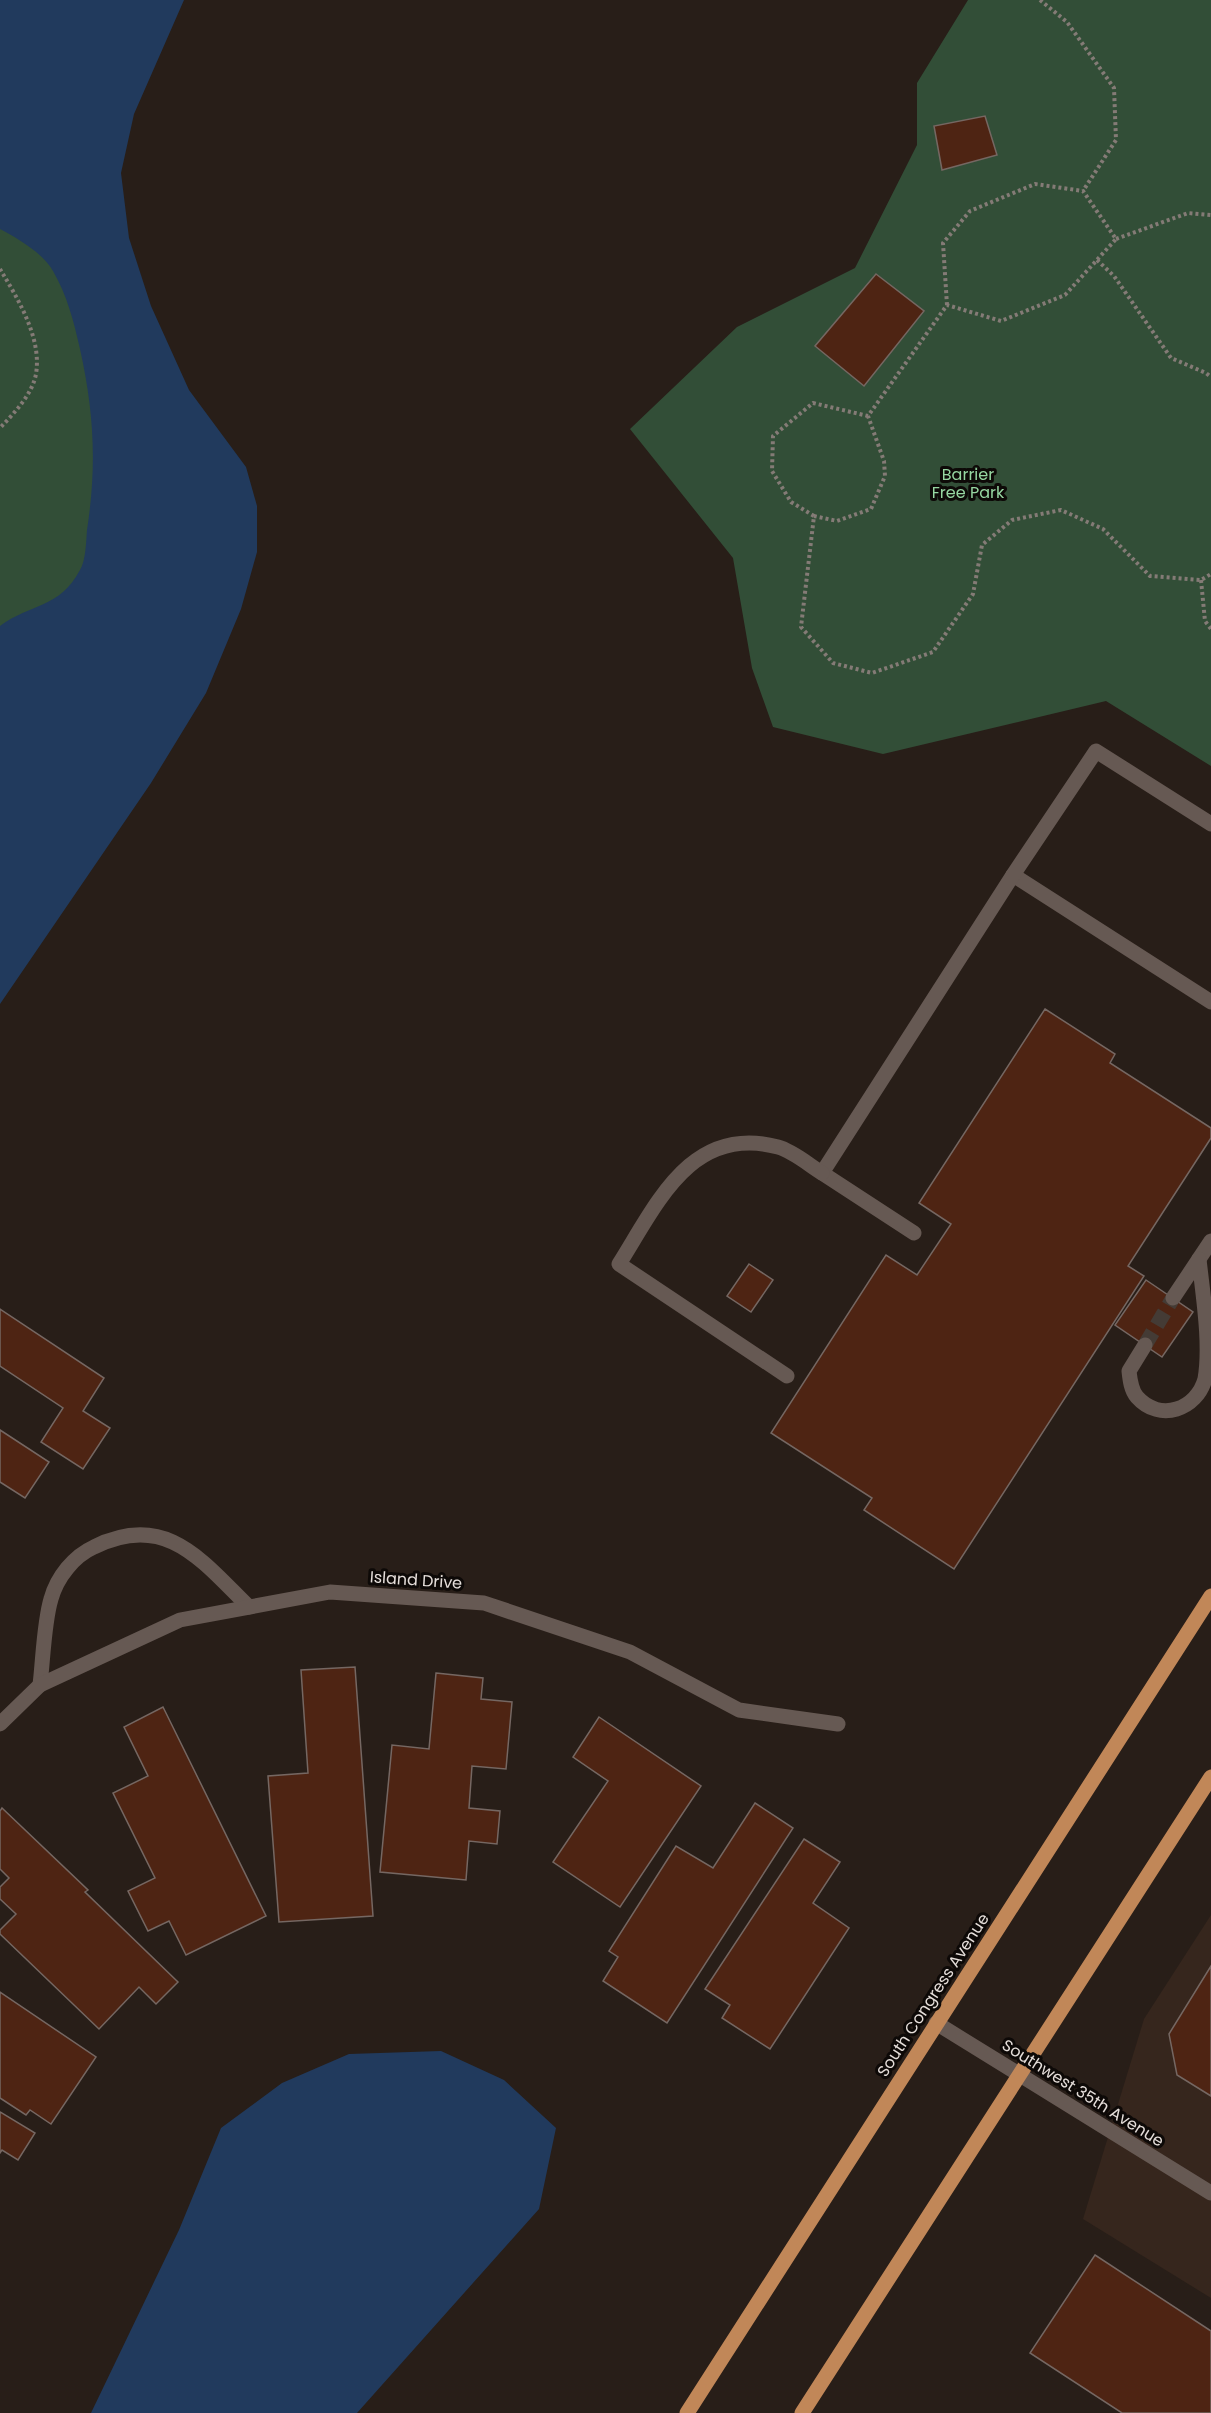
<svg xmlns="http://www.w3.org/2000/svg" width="1211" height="2413" viewBox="0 0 1211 2413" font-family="Poppins,sans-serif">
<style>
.built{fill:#36261d}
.green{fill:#324e37}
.water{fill:#213a5d}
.building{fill:#4e2413;stroke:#756762;stroke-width:1.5}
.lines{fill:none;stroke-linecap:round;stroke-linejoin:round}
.minor-tunnel{stroke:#443b35;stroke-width:15;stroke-dasharray:15 8;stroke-linecap:butt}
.path{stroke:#847b76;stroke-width:4;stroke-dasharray:3 3;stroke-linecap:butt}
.minor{stroke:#665953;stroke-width:15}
.major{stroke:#c18758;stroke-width:15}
.labels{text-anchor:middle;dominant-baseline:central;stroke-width:6;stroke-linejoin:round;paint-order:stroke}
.park-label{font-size:16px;fill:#96d6a1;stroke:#0d0907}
.street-label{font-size:16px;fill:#e5deda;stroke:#0d0907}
</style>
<rect width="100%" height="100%" fill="#281e18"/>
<path class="built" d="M1211,1915V2298L1083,2219L1144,2019Z"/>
<g class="green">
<path d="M0,0H7L145,533L0,884Z"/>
<path d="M968,0H1211V766L1106,701L883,754L773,727L752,668L733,558L630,429L737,327L855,268L917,145V83Z"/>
</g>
<g class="water">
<path d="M0,0H184L134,114L121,173L129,238L151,306L189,390L246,467L257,506V552L241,609L206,693L151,783L0,1004V626C31,603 59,609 80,570C86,560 86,542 87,530C97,465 94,412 80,349C74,322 67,295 53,271C43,253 17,238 0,229Z"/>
<path d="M441,2051L504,2080L556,2128L539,2209L357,2413H91L179,2230L221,2128L282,2083L349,2054Z"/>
</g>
<g class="building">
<path d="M985,116L997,155L942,170L934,126Z"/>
<path d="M876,274L924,311L864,386L815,346Z"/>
<path d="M1045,1009L1115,1054L1110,1063L1211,1128V1138L1128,1266L1144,1276L954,1569L864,1510L872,1498L771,1433L886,1255L917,1275L951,1224L919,1203Z"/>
<path d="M749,1264L773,1280L751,1312L727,1296Z"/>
<path d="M1146,1280L1193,1312L1162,1357L1115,1325Z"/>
<path d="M0,1309L104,1378L83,1411L110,1428L83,1469L41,1442L63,1408L0,1366Z"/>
<path d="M0,1430L49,1462L25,1498L0,1482Z"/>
<path d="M355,1667L373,1916L279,1922L268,1776L308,1773L301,1670Z"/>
<path d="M436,1673L483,1678L481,1699L512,1702L506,1769L472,1766L469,1808L500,1811L497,1844L469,1841L466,1880L380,1872L392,1745L429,1749Z"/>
<path d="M163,1707L266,1916L186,1955L169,1921L148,1931L128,1891L155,1878L113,1793L148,1776L124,1727Z"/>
<path d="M599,1717L701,1786L620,1907L553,1862L608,1781L573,1757Z"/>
<path d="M755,1803L793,1828L667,2023L603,1981L618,1957L609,1951L676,1846L713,1868Z"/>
<path d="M2,1808L88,1890L85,1892L178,1982L156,2004L139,1987L99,2029L0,1934V1930L16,1914L0,1899V1887L9,1878L0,1869V1811Z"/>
<path d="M804,1839L840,1862L813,1903L849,1928L770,2049L722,2018L730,2005L705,1989Z"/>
<path d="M1211,1966V2096L1177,2075L1169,2034Z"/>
<path d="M0,1992L96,2057L51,2124L30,2110L26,2115L0,2098Z"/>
<path d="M0,2112L35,2133L18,2160L2,2150L0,2153Z"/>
<path d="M1095,2255L1211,2331V2413H1122L1030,2353Z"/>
</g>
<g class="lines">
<path class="minor-tunnel" d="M1145,1345L1173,1298"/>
<g class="path">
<path d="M1040,0L1067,22L1114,88L1116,140L1083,191"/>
<path d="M1116,239L1188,213L1211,215"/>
<path d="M1097,260L1114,276L1171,358L1206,373L1211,377"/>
<path d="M0,269C18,299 42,338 36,374C32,395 14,413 0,428"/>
<path d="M947,305L943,243L970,211L1035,184L1083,191L1116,239L1065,295L1001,321L947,305L868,416L884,461L885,476L871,509L837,521L814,516L801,627L833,663L872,673L933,652L973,594L982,545L1012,520L1061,510L1103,529L1150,576L1201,580L1211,574"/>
<path d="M814,516L791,502L772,471L773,436L813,403L868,416"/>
<path d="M1201,580L1205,621L1211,629"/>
</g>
<g class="minor">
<path d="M1013,875L1211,1002"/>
<path d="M914,1233L822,1173L1013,875L1096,751L1211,824"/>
<path d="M1199,1259L1211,1241"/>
<path d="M1145,1345L1129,1371C1130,1380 1131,1390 1137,1397C1160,1423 1197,1409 1205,1379C1211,1344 1203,1296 1199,1259L1173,1298"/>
<path d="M787,1376L619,1264C657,1204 691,1124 778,1147C793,1151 809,1165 822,1173"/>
<path d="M40,1685C43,1660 44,1622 51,1599C57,1577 74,1556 94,1547C166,1511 202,1561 249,1607"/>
<path d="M0,1724L40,1685L180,1620L330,1592L484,1603L630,1652L739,1710L838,1724"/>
<path d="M936,2023L1211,2193"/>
</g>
<g class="major">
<path d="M687,2413L1211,1596"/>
<path d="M802,2413L1211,1777"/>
</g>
</g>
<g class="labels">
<g class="park-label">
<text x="968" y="474">Barrier<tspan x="968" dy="18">Free Park</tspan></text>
</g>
<g class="street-label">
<text transform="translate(416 1580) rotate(4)">Island Drive</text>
<text transform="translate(933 1995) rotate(-57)">South Congress Avenue</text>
<text transform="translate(1083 2093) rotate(32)">Southwest 35th Avenue</text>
</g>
</g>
</svg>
